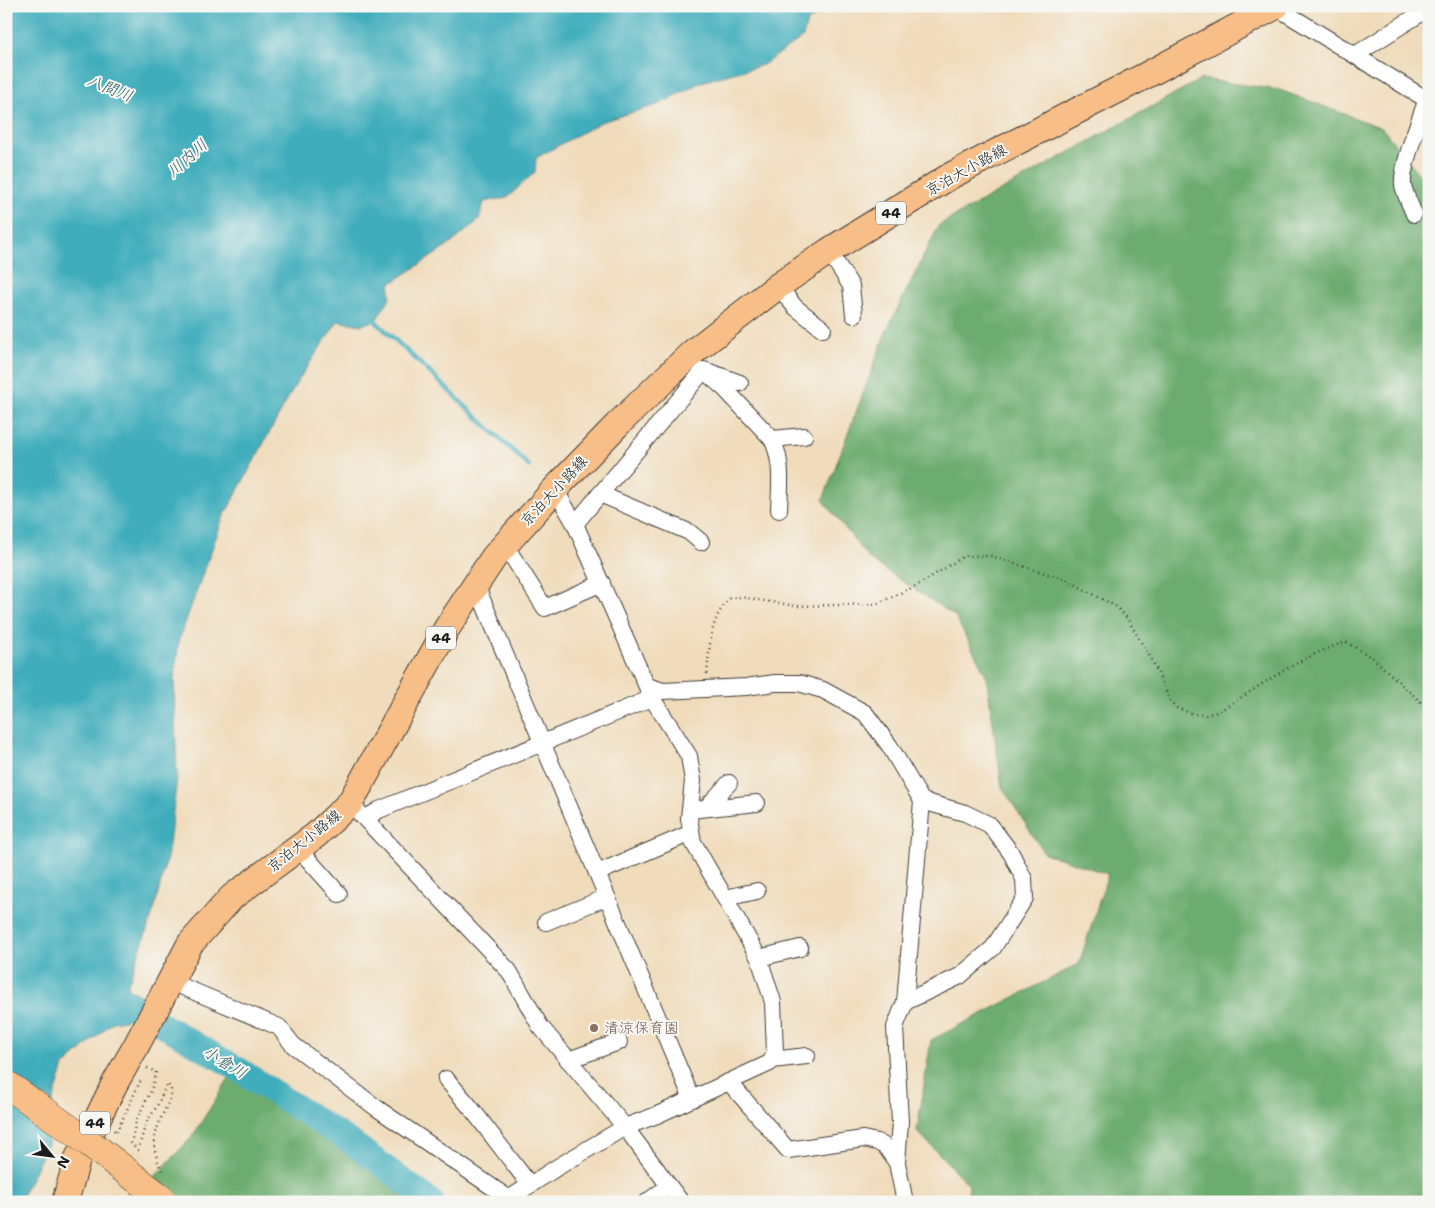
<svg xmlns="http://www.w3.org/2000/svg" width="1435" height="1208" viewBox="0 0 1435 1208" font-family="'Shantell Sans','Klee One',sans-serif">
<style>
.forest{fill:#6cac6e;stroke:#446445}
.water{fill:#3fadbc;stroke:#2e646c}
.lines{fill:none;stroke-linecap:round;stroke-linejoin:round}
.stream{stroke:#3fadbc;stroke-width:4.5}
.river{stroke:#3fadbc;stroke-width:25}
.street-casing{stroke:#3c3934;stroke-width:18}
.primary-casing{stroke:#3c3934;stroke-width:28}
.path{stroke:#3c3934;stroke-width:2.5;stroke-dasharray:1 4;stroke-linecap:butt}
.street{stroke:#fff;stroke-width:16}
.primary{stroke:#f7be87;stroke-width:26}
.highway-bridge-casing{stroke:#3c3934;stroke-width:29;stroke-linecap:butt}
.highway-bridge{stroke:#f7be87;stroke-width:28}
.education-dot{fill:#8d6e63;stroke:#f6f6f2;stroke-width:2}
.labels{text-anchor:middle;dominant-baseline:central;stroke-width:4;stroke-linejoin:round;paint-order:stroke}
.shield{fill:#f6f6f2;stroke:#5d5d5c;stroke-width:1}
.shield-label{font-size:14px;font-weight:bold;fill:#1c1c1c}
.street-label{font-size:15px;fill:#1c1c1c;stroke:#f6f6f2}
.education-label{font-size:15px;fill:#785e54;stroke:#f6f6f2;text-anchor:start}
.water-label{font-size:16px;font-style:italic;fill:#2c5d64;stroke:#f6f6f2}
</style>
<rect width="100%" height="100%" fill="#f6f6f2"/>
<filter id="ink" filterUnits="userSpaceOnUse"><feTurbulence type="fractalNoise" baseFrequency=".02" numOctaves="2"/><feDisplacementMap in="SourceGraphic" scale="10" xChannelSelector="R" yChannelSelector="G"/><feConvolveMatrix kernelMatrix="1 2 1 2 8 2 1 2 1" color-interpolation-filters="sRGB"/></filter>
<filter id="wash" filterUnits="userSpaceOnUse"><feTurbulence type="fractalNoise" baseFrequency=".0096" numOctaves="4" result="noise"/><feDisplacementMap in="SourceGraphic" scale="20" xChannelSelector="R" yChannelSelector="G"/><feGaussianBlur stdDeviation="1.12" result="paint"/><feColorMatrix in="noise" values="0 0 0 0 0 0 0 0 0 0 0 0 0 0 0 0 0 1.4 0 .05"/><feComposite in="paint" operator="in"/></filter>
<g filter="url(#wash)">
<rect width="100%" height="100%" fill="#f0dcbb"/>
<g class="forest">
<path d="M1201,79L1280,90L1382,128L1425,182L1429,183V1202H967L969,1185L917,1131L931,1040L1079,964L1108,874L1044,853L1002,787L986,675L955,616L869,559L823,500L886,332L939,225Z"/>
<path d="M234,1070L424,1202H131L192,1137Z"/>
</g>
<path class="water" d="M6,6H831L807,22L803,37L763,65L701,82L660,104L601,122L536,158L535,172L507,198L484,202L479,220L448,246L390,284V298L376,320L362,325L338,321L297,382L223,518L179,640L174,681L177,778L168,853L154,910L127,987L144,998L129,1019L113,1022L64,1066L52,1104L48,1144L19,1202H6Z"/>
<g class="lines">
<path class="stream" d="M372,318L529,466"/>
<path class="river" d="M106,992L238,1069L355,1145L432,1202"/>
</g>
</g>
<g filter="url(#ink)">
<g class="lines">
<g class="street-casing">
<g id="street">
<path d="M1276,7L1429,101"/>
<path d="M1355,55L1429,8"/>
<path d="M1414,214C1410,204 1405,195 1403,185C1401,166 1420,119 1427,99"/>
<path d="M829,251L851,286L854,315"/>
<path d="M778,286L795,307L823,329"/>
<path d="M711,377L725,389L772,439L804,436"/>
<path d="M772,439C783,461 780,485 779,510"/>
<path d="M600,494L689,532L701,542"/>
<path d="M575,524L704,370L740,383"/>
<path d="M505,545L545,608L602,583"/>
<path d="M476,585L692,1099"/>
<path d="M648,686L663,691L746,687L775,683H799L823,690L865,713L889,745L922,801L905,1002L895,1027L900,1122L897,1163L905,1202"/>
<path d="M350,803L509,971L540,1026L625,1127L681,1202"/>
<path d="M706,808L729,783"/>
<path d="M690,810L757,803"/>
<path d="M366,818L379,810L652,698"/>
<path d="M298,848L339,894"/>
<path d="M597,873L691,833"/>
<path d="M725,898L757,891"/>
<path d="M546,922L607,897"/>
<path d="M759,958L800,948"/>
<path d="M169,981L279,1027L293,1045L378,1109L514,1202"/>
<path d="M905,1002L960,976L993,948L1025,898L1024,879L1011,853L990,825L965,813L922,801"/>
<path d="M568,1060L619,1042"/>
<path d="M772,1060L807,1056"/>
<path d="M446,1079L471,1108L530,1185"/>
<path d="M729,1082L788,1150L863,1139L877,1142L886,1147L897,1163"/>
<path d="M504,1202L556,1168L625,1127L657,1115L770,1063L775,1053L773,1002L759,958L693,842L689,818L693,781L689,756L652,698L575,524L555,489"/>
<path d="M647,1202L669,1186"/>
</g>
</g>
<g class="primary-casing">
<path id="primary" d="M65,1202L77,1160L115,1083L135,1048L190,944L232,897L316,835L350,803L447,628L494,557L555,489L617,425L693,352L778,286L829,251L952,175L1143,77L1276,6"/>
</g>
<g class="path">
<path d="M707,674C710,646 709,619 730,598L740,597L796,606L876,604L918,585L964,556H991L1067,580L1117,607L1127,618L1153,662L1171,703L1177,708L1193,714L1206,715L1218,712C1259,687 1300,656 1346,642L1373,658L1425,706L1429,708"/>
<path d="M147,1068L156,1072L151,1091L136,1121L131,1143L138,1150L146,1123L157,1106L167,1084L171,1088V1096C158,1127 146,1140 163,1173"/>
<path d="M114,1130L116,1133L141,1080"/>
</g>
<use href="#street" class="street"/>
<use href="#primary" class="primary"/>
<g class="highway-bridge-casing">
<path id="highway-bridge" d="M6,1084L91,1144L161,1198"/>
</g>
<use href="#highway-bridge" class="highway-bridge"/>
</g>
</g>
<circle class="education-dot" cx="594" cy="1028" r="5"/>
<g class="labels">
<g class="shield">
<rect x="876" y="201.5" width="30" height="23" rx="4"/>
<rect x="426" y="626.5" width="30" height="23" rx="4"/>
<rect x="80" y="1111.5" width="30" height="23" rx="4"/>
</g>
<g class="shield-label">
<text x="891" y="213">44</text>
<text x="441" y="638">44</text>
<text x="95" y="1123">44</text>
</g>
<g class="street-label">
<text transform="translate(966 170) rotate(-29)">京泊大小路線</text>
<text transform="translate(554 491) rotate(-47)">京泊大小路線</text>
<text transform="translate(304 841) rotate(-39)">京泊大小路線</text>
</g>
<g class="education-label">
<text x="604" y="1028">清涼保育園</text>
</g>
<g class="water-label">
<text transform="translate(110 88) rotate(22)">八間川</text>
<text transform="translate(187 158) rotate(-42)">川内川</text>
<text transform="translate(225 1062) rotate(31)">小倉川</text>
</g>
</g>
<rect width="1435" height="1208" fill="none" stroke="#f6f6f2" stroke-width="25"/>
<g transform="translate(52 1156) rotate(119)" stroke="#f6f6f2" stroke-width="4" paint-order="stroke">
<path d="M0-4L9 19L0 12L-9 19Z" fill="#1c1c1c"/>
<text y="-8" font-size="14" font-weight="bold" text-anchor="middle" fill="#1c1c1c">N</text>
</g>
</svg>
